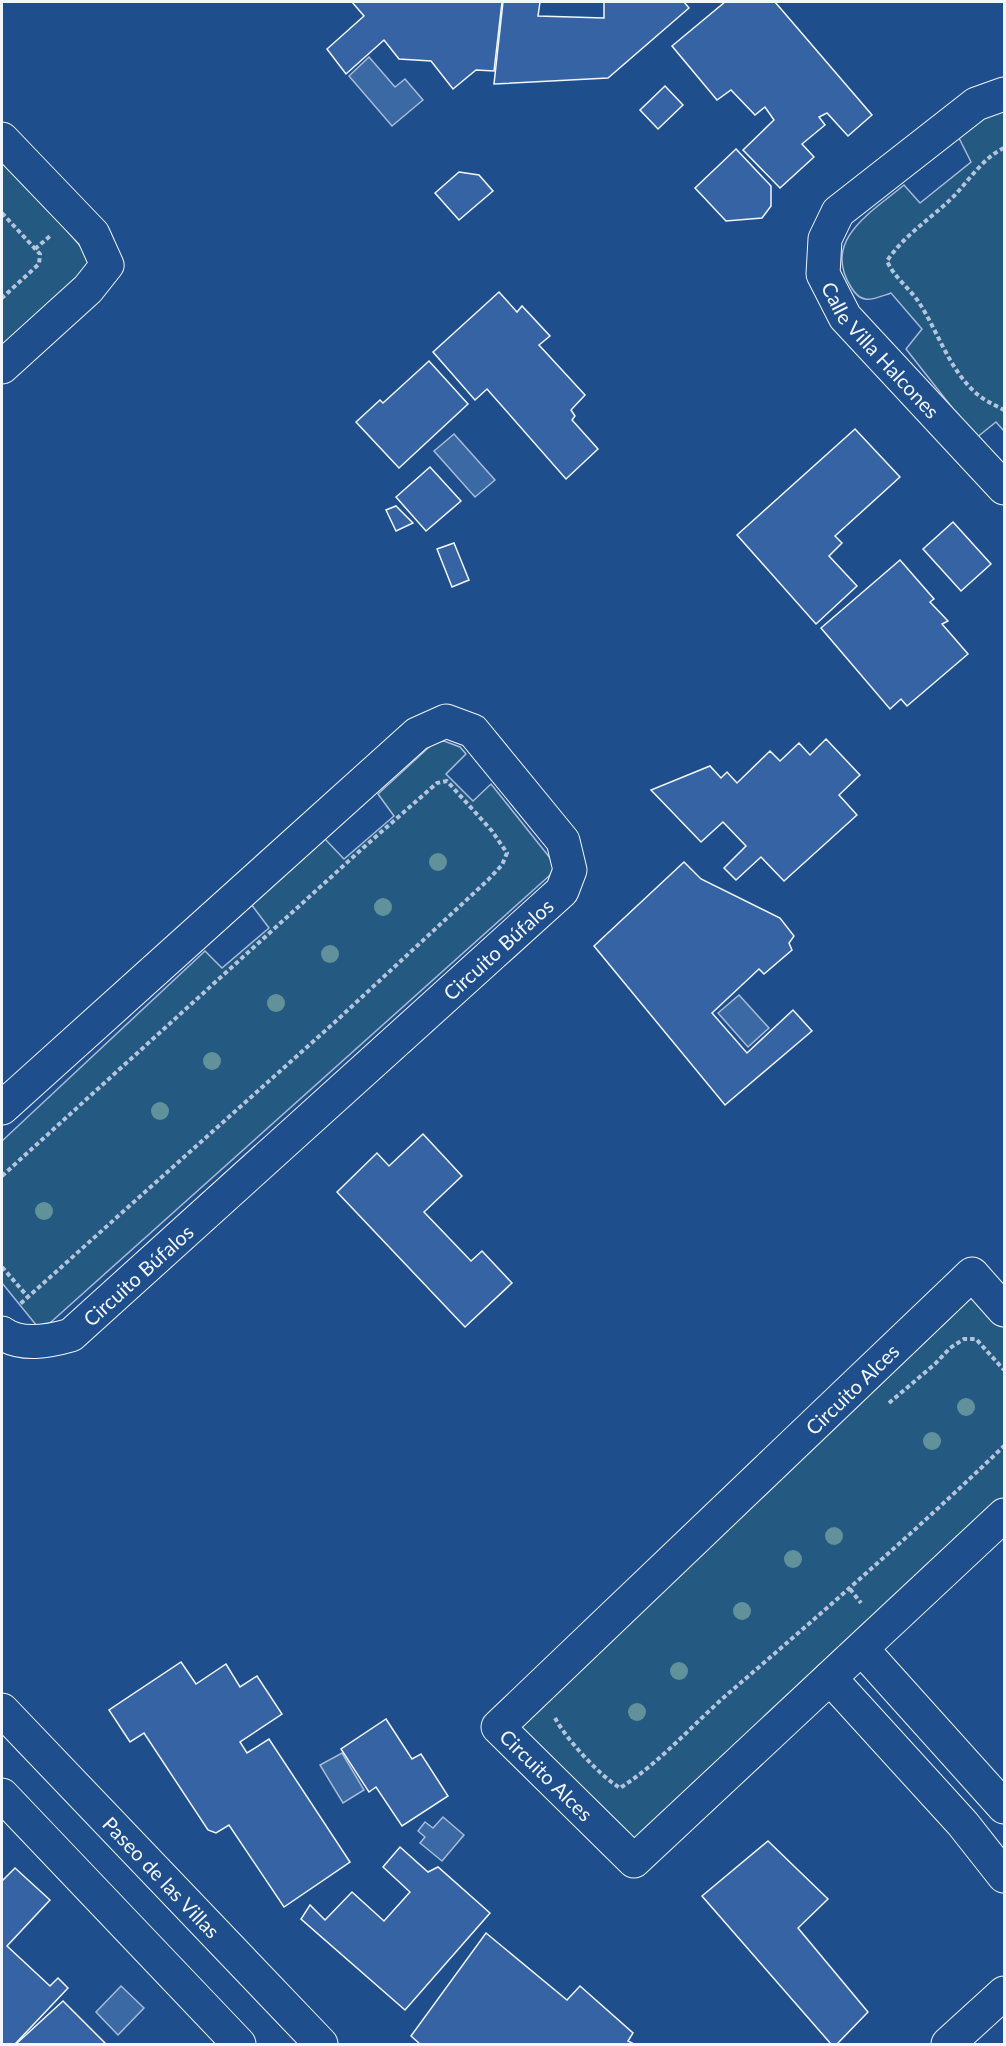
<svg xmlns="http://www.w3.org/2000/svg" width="1006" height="2046" viewBox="0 0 1006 2046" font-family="Lato,sans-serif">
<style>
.green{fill:#245a82;stroke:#a8bbd7;stroke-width:1.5}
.water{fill:#3b69a3;stroke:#a8bbd7;stroke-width:1.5}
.building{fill:#3563a3;stroke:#f2f6ff;stroke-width:1.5}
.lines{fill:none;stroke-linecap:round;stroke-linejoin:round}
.minor-casing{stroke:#f2f6ff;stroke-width:35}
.path{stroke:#b3c4dc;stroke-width:4;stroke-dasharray:4.5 3;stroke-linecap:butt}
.minor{stroke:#1f4e8c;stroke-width:33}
.tree{fill:#61919a}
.labels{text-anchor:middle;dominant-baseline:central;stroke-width:4.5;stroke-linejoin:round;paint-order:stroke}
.street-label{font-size:20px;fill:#f2f6ff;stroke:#1f4e8c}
</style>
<rect width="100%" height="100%" fill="#1f4e8c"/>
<g class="green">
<path d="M1004,105V431L996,422L976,438L906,349L922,329L891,293C873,299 862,306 851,287C821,240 872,212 904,185L920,203L971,162L958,136Z"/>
<path d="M2,156L88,255L90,266L2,351Z"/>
<path d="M444,741L460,747L466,754L446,774L473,801L491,784L558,868L41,1331L2,1283V1141L205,951L222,968L269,928L251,904L325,839L344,859L394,816L378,794L428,748L435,742Z"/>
<path d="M973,1291L1004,1326V1502L631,1847L511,1726Z"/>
</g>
<g class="water">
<path d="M369,57L395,87L405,79L423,100L392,126L349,76Z"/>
<path d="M454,434L495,480L475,497L434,451Z"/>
<path d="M739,995L769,1028L748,1047L718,1013Z"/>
<path d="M342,1753L364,1790L343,1803L320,1765Z"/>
<path d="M443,1817L464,1835L442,1861L420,1843L425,1837L418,1831L425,1822L433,1828Z"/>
<path d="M121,1986L144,2008L118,2035L96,2012Z"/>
</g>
<g class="building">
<path d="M352,2H502L494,71L476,70L453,89L431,61L399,59L384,40L346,74L327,49L364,16Z"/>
<path d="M503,2H540L538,16L604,18V2H684L689,8L608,78L494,84Z"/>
<path d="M725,2H775L872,115L848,136L827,113L819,117L825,125L802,144L814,157L780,188L743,150L774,120L765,107L755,115L731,90L717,100L672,46Z"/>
<path d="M665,86L683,105L658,129L640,110Z"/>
<path d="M736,149L771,186V206L762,218L726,221L695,188Z"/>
<path d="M459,172L479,175L493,191L459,220L435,193Z"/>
<path d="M499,292L517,312L522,306L550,336L539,345L585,395L571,410L575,416L572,420L598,449L566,479L487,389L475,400L433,352Z"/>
<path d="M429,361L468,404L399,468L356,422L380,400L383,403Z"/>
<path d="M855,429L900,477L835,536L842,543L829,556L857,586L816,624L737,535Z"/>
<path d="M430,467L461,501L426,531L396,497Z"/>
<path d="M396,506L413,523L396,531L386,510Z"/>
<path d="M953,522L991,564L961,591L923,549Z"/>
<path d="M454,543L469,580L452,587L437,549Z"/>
<path d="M900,560L934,599L930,602L948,621L942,624L968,654L907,706L901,699L890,709L821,628Z"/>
<path d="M826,739L860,775L839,795L857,815L784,881L761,857L736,880L724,868L746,846L723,822L701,842L651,790L710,766L721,778L727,772L737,783L770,751L780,761L799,743L810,755Z"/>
<path d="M684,862L701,879L780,918L794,936L789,943L792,950L764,974L759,969L712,1013L747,1053L793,1010L812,1031L725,1105L594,946Z"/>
<path d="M423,1134L462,1176L424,1212L471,1261L482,1251L512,1283L465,1327L337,1192L377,1153L389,1166Z"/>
<path d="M181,1662L196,1684L226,1664L240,1687L257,1676L282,1714L240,1742L247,1753L269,1739L350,1862L284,1907L229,1825L216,1833L208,1830L144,1733L130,1742L109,1710Z"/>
<path d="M386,1719L412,1759L421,1754L448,1796L402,1826L376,1787L369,1792L341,1749Z"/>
<path d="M768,1841L828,1899L798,1928L868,2012L837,2044H831L702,1896Z"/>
<path d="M400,1847L428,1872L438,1867L490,1913L405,2010L301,1919L310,1905L325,1920L352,1892L384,1921L410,1892L383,1867Z"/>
<path d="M15,1868L50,1900L7,1946L50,1986L58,1978L68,1988L15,2044H2V1881Z"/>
<path d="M486,1933L567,2000L580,1986L633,2033L628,2041L634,2044H420L411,2036Z"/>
<path d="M63,2001L106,2044H16Z"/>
</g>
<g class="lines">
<g class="minor-casing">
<g id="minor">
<path id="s1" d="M1004,94L976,104L838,212L825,239L823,274L845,317L1004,488"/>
<path d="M2,139L93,234L107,265L88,289L2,367"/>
<path d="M2,1108L417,734L446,721L473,731L563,841L570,870L562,891L71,1335C50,1341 21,1347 2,1333"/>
<path id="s2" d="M1004,1310L972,1274L498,1727L634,1861L1004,1515"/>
<path d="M862,1649L1004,1807"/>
<path d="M830,1678L963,1824L1004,1876"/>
<path id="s3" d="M2,1710L321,2044"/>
<path d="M2,1795L239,2044"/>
<path d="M948,2044L1004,1993"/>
</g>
</g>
<g class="path">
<path d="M1004,148C983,158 970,179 954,196C932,218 904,235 887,261C894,277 908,287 918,301C938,331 949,370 977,394C985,401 995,405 1004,410"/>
<path d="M2,213L40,254L39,264L2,298"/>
<path d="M35,249L50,236"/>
<path d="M2,1176L363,848L437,783L447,781L492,831L507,853L502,865L488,880L335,1022L20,1304"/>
<path d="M2,1267L28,1297"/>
<path d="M889,1403L935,1364L950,1348L964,1339H976L1004,1370"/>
<path d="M850,1589L861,1603"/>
<path d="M555,1718C567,1740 599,1775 620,1788C661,1762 693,1724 730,1692C823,1612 916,1531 1004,1446"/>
</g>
<use href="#minor" class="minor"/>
</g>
<g class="tree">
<circle cx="438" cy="862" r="9"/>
<circle cx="383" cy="907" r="9"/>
<circle cx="330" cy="954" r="9"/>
<circle cx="276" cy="1003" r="9"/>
<circle cx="212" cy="1061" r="9"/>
<circle cx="160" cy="1111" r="9"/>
<circle cx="44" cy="1211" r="9"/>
<circle cx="966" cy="1407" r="9"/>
<circle cx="932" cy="1441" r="9"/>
<circle cx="834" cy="1536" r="9"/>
<circle cx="793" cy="1559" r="9"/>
<circle cx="742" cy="1611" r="9"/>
<circle cx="679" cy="1671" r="9"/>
<circle cx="637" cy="1712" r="9"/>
</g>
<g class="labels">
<g class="street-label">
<text stroke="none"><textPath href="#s1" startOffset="366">Calle Villa Halcones</textPath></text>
<text transform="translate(498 949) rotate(-42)">Circuito Búfalos</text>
<text transform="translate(138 1275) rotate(-42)">Circuito Búfalos</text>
<text transform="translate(852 1389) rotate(-44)">Circuito Alces</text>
<text stroke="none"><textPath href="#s2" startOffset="772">Circuito Alces</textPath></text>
<text stroke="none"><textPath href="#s3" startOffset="231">Paseo de las Villas</textPath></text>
</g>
</g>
<rect width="1006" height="2046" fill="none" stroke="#f2f6ff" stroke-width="6"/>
</svg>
